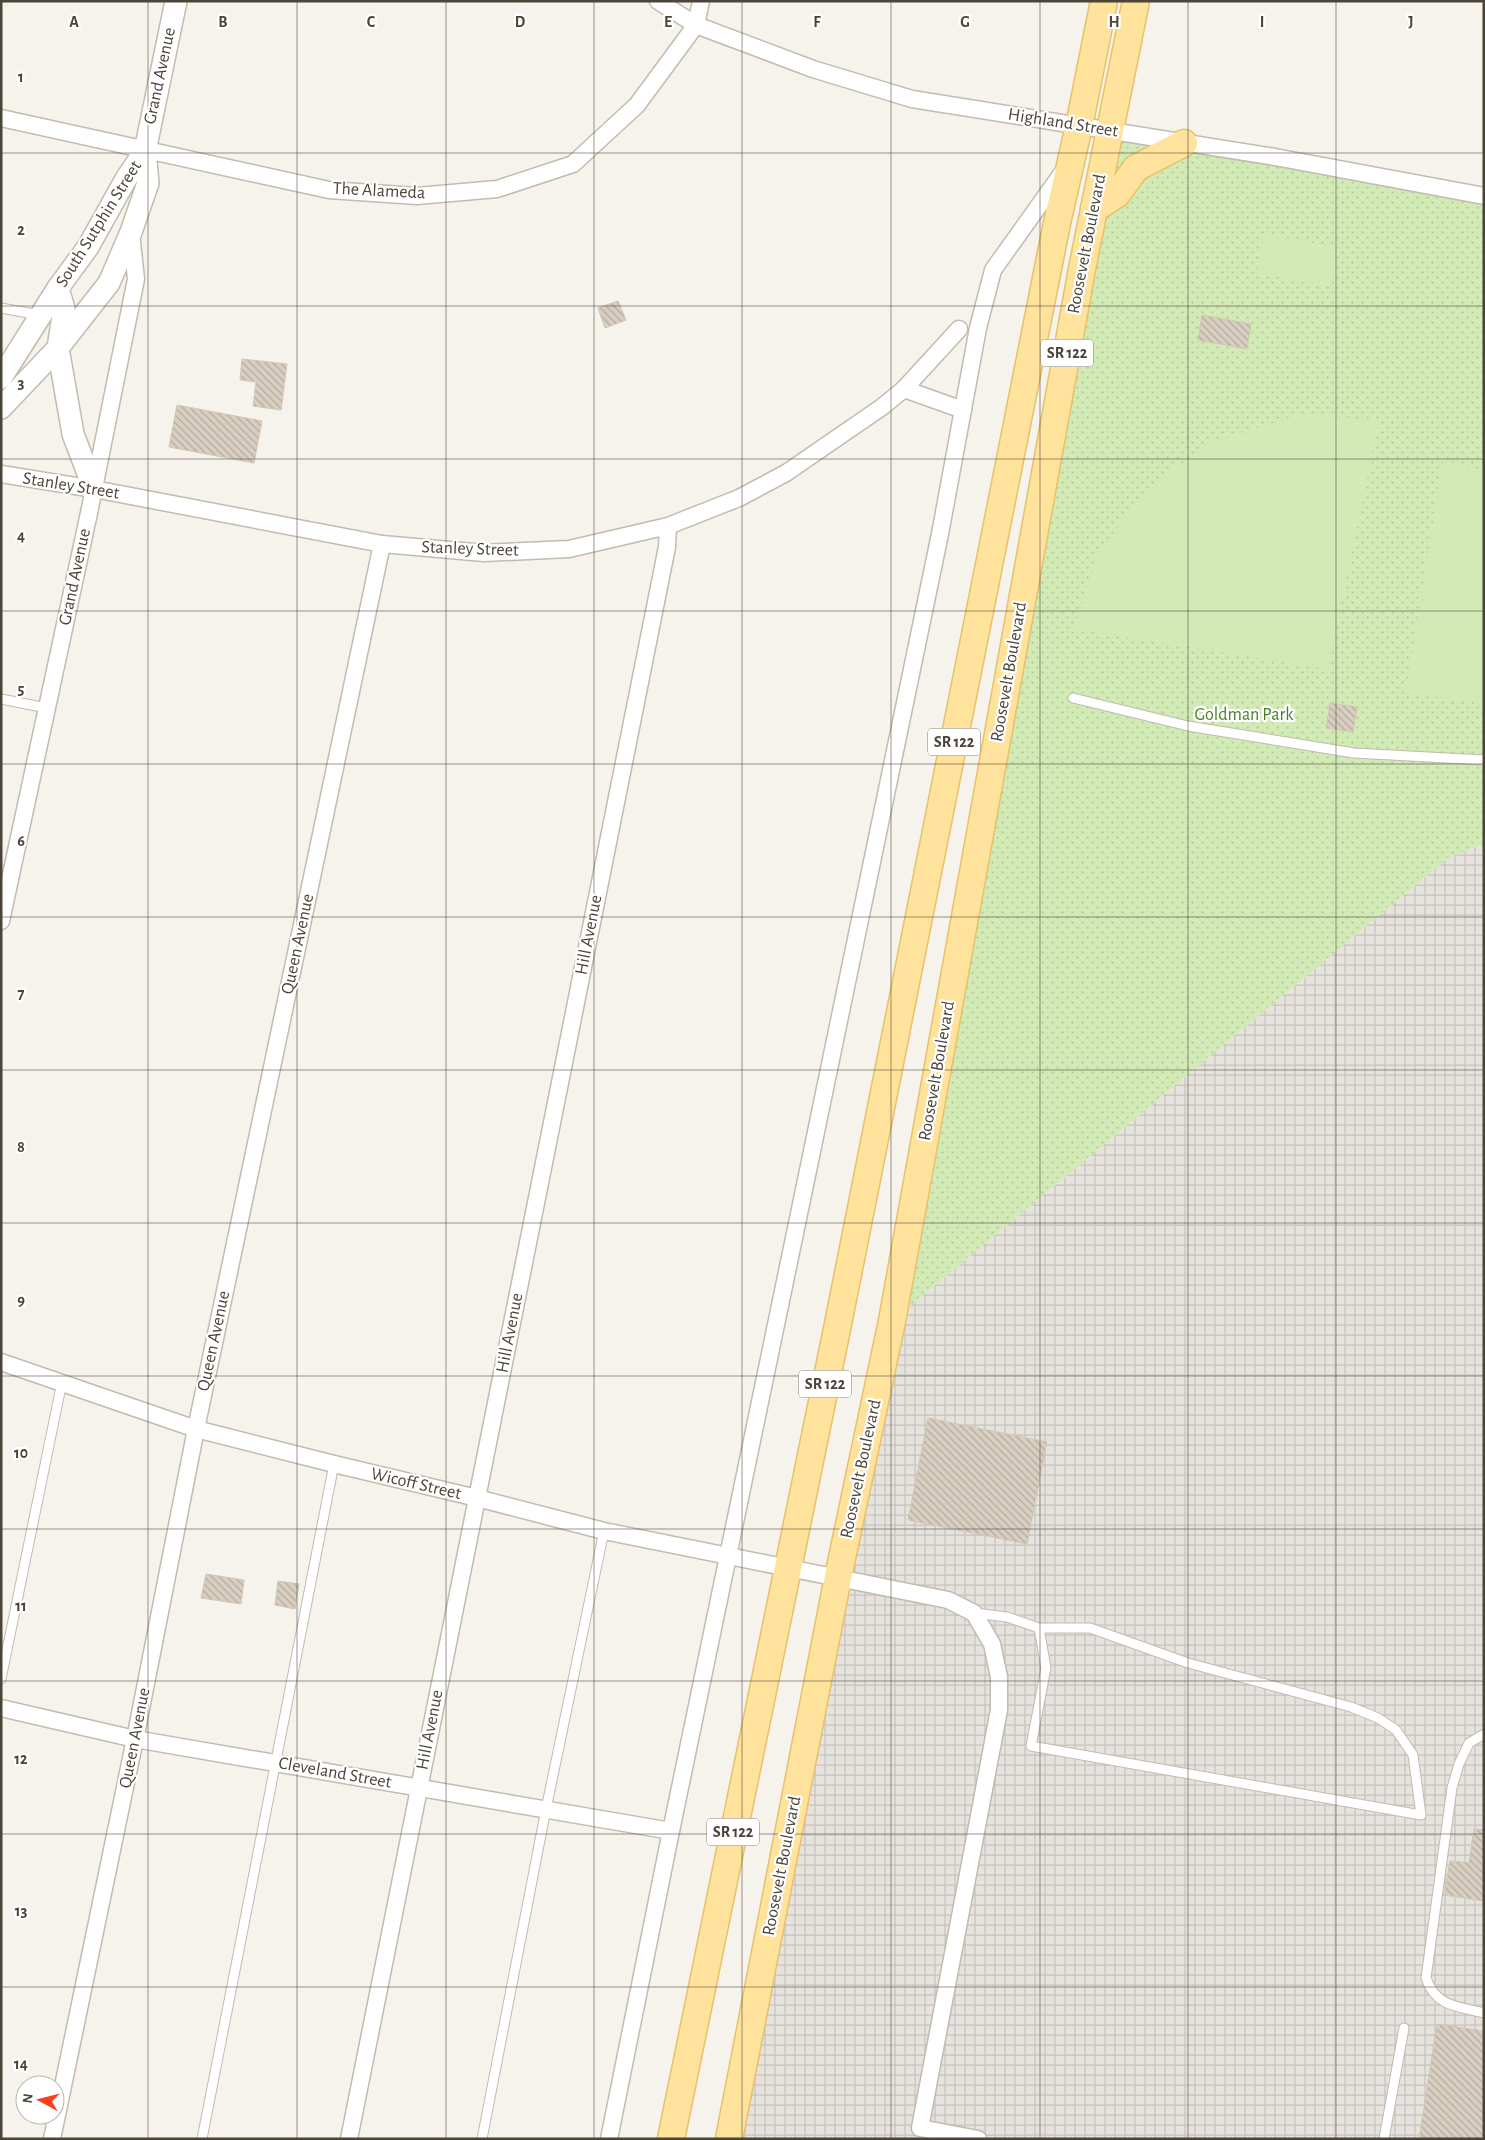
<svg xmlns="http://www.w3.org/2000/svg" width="1485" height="2140" viewBox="0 0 1485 2140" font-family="'Alegreya Sans',sans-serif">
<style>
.industrial{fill:url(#industrial-grid)}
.grass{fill:url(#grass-dots)}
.garden{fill:#d2eab5}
.building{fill:url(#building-back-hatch);stroke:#d3c7b4}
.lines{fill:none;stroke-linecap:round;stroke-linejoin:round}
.service-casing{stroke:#c2bbae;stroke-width:11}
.minor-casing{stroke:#c2bbae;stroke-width:19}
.tertiary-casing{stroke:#c2bbae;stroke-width:24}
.primary-casing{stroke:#e6c16a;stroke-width:29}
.service{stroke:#fff;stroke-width:9}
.minor{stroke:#fff;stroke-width:16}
.tertiary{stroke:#fff;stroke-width:21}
.primary{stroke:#ffe39c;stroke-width:26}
.grid{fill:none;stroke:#4b4439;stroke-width:1;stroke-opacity:0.55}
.labels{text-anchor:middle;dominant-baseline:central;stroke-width:4.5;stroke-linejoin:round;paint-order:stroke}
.shield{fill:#fff;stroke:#817c74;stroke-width:1}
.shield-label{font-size:16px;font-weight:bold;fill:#4b4439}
.street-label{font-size:18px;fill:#4b4439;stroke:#fff}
.park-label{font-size:18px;fill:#4a7f2a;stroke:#fff}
.grid-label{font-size:16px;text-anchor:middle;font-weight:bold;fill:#4b4439;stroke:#fff;stroke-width:4.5;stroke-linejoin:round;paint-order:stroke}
</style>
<defs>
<pattern id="industrial-grid" width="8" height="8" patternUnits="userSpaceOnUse" patternTransform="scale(1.25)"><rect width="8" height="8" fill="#e6e2dd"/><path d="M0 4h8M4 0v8" fill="none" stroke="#c7c3be"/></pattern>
<pattern id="grass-dots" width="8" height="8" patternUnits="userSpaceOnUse" patternTransform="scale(1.25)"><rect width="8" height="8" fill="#d2eab5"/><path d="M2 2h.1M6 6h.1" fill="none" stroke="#b6ca9c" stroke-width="1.8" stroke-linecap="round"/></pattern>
<pattern id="building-back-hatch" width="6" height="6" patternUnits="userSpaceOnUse" patternTransform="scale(1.25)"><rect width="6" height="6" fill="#d8cfc1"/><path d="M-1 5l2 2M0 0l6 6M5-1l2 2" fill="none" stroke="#b1aa9e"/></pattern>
</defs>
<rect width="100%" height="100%" fill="#f6f3ec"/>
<path class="industrial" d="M1484,844V2139H729L892,1321L1448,858Z"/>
<path class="grass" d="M1109,131L1484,196V844L1448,858L892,1321Z"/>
<g class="garden">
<path d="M1264,234L1338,248L1331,287L1257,273Z"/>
<path d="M1302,414L1379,421L1328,669L1074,629L1098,554L1143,493L1209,443Z"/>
<path d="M1443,460L1484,472V703L1406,693Z"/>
</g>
<g class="building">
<path d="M618,301L626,320L605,328L598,308Z"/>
<path d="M1202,315L1251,324L1247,349L1198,340Z"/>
<path d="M242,359L287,364L281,410L253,406L256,382L240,380Z"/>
<path d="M177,405L262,421L254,463L169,447Z"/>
<path d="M1330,703L1357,707L1353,732L1326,728Z"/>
<path d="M928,1418L1047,1442L1027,1544L908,1520Z"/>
<path d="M206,1574L244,1580L241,1604L201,1598Z"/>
<path d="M278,1581L299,1584L295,1609L275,1605Z"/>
<path d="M1474,1829L1484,1830V1901L1444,1895L1450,1861L1469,1863Z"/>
<path d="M1437,2024L1484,2031V2139H1419Z"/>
</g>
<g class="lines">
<g class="service-casing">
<g id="service">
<path d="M1,308L40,315"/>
<path d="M1073,698L1188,726L1354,753L1484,760"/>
<path d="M1,699L47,708"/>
<path d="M974,1613L1007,1617L1039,1628L1046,1668L1031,1746L1421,1815L1413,1755L1396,1730L1378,1718L1351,1707L1188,1663L1090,1628H1039"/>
<path d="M1,1679L62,1382"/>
<path d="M1484,1734L1469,1743L1459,1764L1452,1788L1426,1978C1436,2007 1457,2006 1484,2013"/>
<path d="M202,2139L334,1464"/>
<path d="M482,2139L546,1809L604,1531"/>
<path d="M1384,2139L1404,2028"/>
</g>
</g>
<g class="minor-casing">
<g id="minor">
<path d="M658,1L696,25L813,69L912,99L1275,157L1484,196"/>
<path d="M1,118L329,190L417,196L497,189L573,164L637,105L696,25L701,1"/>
<path d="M904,389L963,410"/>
<path d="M1,474L94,489L382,544L484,553L569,549L668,526L739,498L786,473L882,407L904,389L959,329"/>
<path d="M1,921L89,513L136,279L131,233"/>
<path d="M1,1362L196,1429L334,1464L477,1498L604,1531L948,1600L974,1613L992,1644L999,1677V1710L920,2128L978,2139"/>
<path d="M1,1708L135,1739L671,1831"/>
<path d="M52,2139L135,1739L196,1429L382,544"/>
<path d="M349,2139L667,547L668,526"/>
<path d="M609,2139L671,1831L940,534L978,328L993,270L1063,172"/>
</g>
</g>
<g class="tertiary-casing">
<g id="tertiary">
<path d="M58,288L64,309L58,348L73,434L94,489"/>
<path d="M1,378L58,288L88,247L126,179L145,151"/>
<path d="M1,408L58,348L109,283L131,232L148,183L145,151L176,1"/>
</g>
</g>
<g class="primary-casing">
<g id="primary">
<path d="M1094,209L1117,194L1136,168L1184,143"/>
<path d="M671,2139L838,1324L1057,223L1079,126L1104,1"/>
<path d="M729,2139L838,1577L892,1321L1082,269L1136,1"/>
</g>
</g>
<use href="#service" class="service"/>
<use href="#minor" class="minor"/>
<use href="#tertiary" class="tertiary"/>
<use href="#primary" class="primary"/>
</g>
<path class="grid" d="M148,1V2139M297,1V2139M446,1V2139M594,1V2139M742,1V2139M891,1V2139M1040,1V2139M1188,1V2139M1336,1V2139M1,153H1484M1,306H1484M1,459H1484M1,611H1484M1,764H1484M1,917H1484M1,1070H1484M1,1223H1484M1,1376H1484M1,1529H1484M1,1681H1484M1,1834H1484M1,1987H1484"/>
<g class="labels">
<g class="shield">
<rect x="1041" y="339.5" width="52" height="27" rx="4"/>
<rect x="928" y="728.5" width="52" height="27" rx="4"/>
<rect x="799" y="1370.5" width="52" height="27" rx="4"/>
<rect x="707" y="1818.5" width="52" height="27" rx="4"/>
</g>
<g class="shield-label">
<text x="1067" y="353">SR 122</text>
<text x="954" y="742">SR 122</text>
<text x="825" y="1384">SR 122</text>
<text x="733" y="1832">SR 122</text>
</g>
<g class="street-label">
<text transform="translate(160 76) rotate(-78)">Grand Avenue</text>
<text transform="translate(1063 123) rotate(9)">Highland Street</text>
<text transform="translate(379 191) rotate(3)">The Alameda</text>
<text transform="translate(99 224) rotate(-58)">South Sutphin Street</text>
<text transform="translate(1087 244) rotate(-79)">Roosevelt Boulevard</text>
<text transform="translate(71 486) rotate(9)">Stanley Street</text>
<text transform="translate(470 549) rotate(2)">Stanley Street</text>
<text transform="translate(75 577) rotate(-78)">Grand Avenue</text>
<text transform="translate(1009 672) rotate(-80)">Roosevelt Boulevard</text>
<text transform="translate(589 935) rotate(-79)">Hill Avenue</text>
<text transform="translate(298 944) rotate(-78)">Queen Avenue</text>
<text transform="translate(937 1071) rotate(-80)">Roosevelt Boulevard</text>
<text transform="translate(510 1333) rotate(-79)">Hill Avenue</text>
<text transform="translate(214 1341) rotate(-78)">Queen Avenue</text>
<text transform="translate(861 1469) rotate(-78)">Roosevelt Boulevard</text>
<text transform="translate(416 1484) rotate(13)">Wicoff Street</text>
<text transform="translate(430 1730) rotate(-79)">Hill Avenue</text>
<text transform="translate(135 1738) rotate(-79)">Queen Avenue</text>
<text transform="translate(335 1773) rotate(10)">Cleveland Street</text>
<text transform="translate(782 1866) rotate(-79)">Roosevelt Boulevard</text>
</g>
<g class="park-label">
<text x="1244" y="715">Goldman Park</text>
</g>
</g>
<g class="grid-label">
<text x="74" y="27">A</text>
<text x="223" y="27">B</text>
<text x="371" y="27">C</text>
<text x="520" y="27">D</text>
<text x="668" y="27">E</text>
<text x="817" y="27">F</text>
<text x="965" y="27">G</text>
<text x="1114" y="27">H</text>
<text x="1262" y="27">I</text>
<text x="1411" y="27">J</text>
<text x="21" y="82">1</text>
<text x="21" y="235">2</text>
<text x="21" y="388">3</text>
<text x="21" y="541">4</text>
<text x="21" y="694">5</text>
<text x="21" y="846">6</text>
<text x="21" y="999">7</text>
<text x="21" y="1152">8</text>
<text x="21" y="1305">9</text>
<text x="21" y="1458">10</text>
<text x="21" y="1611">11</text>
<text x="21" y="1764">12</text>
<text x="21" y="1916">13</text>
<text x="21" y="2069">14</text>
</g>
<rect width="1485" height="2140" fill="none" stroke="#4b4439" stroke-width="5"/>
<g transform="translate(40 2100) rotate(277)"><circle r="24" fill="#ffffff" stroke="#b7b4b0"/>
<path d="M0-4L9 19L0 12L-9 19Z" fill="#fc3f1d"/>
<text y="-8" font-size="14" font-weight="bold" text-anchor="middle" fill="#4b4439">N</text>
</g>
</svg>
